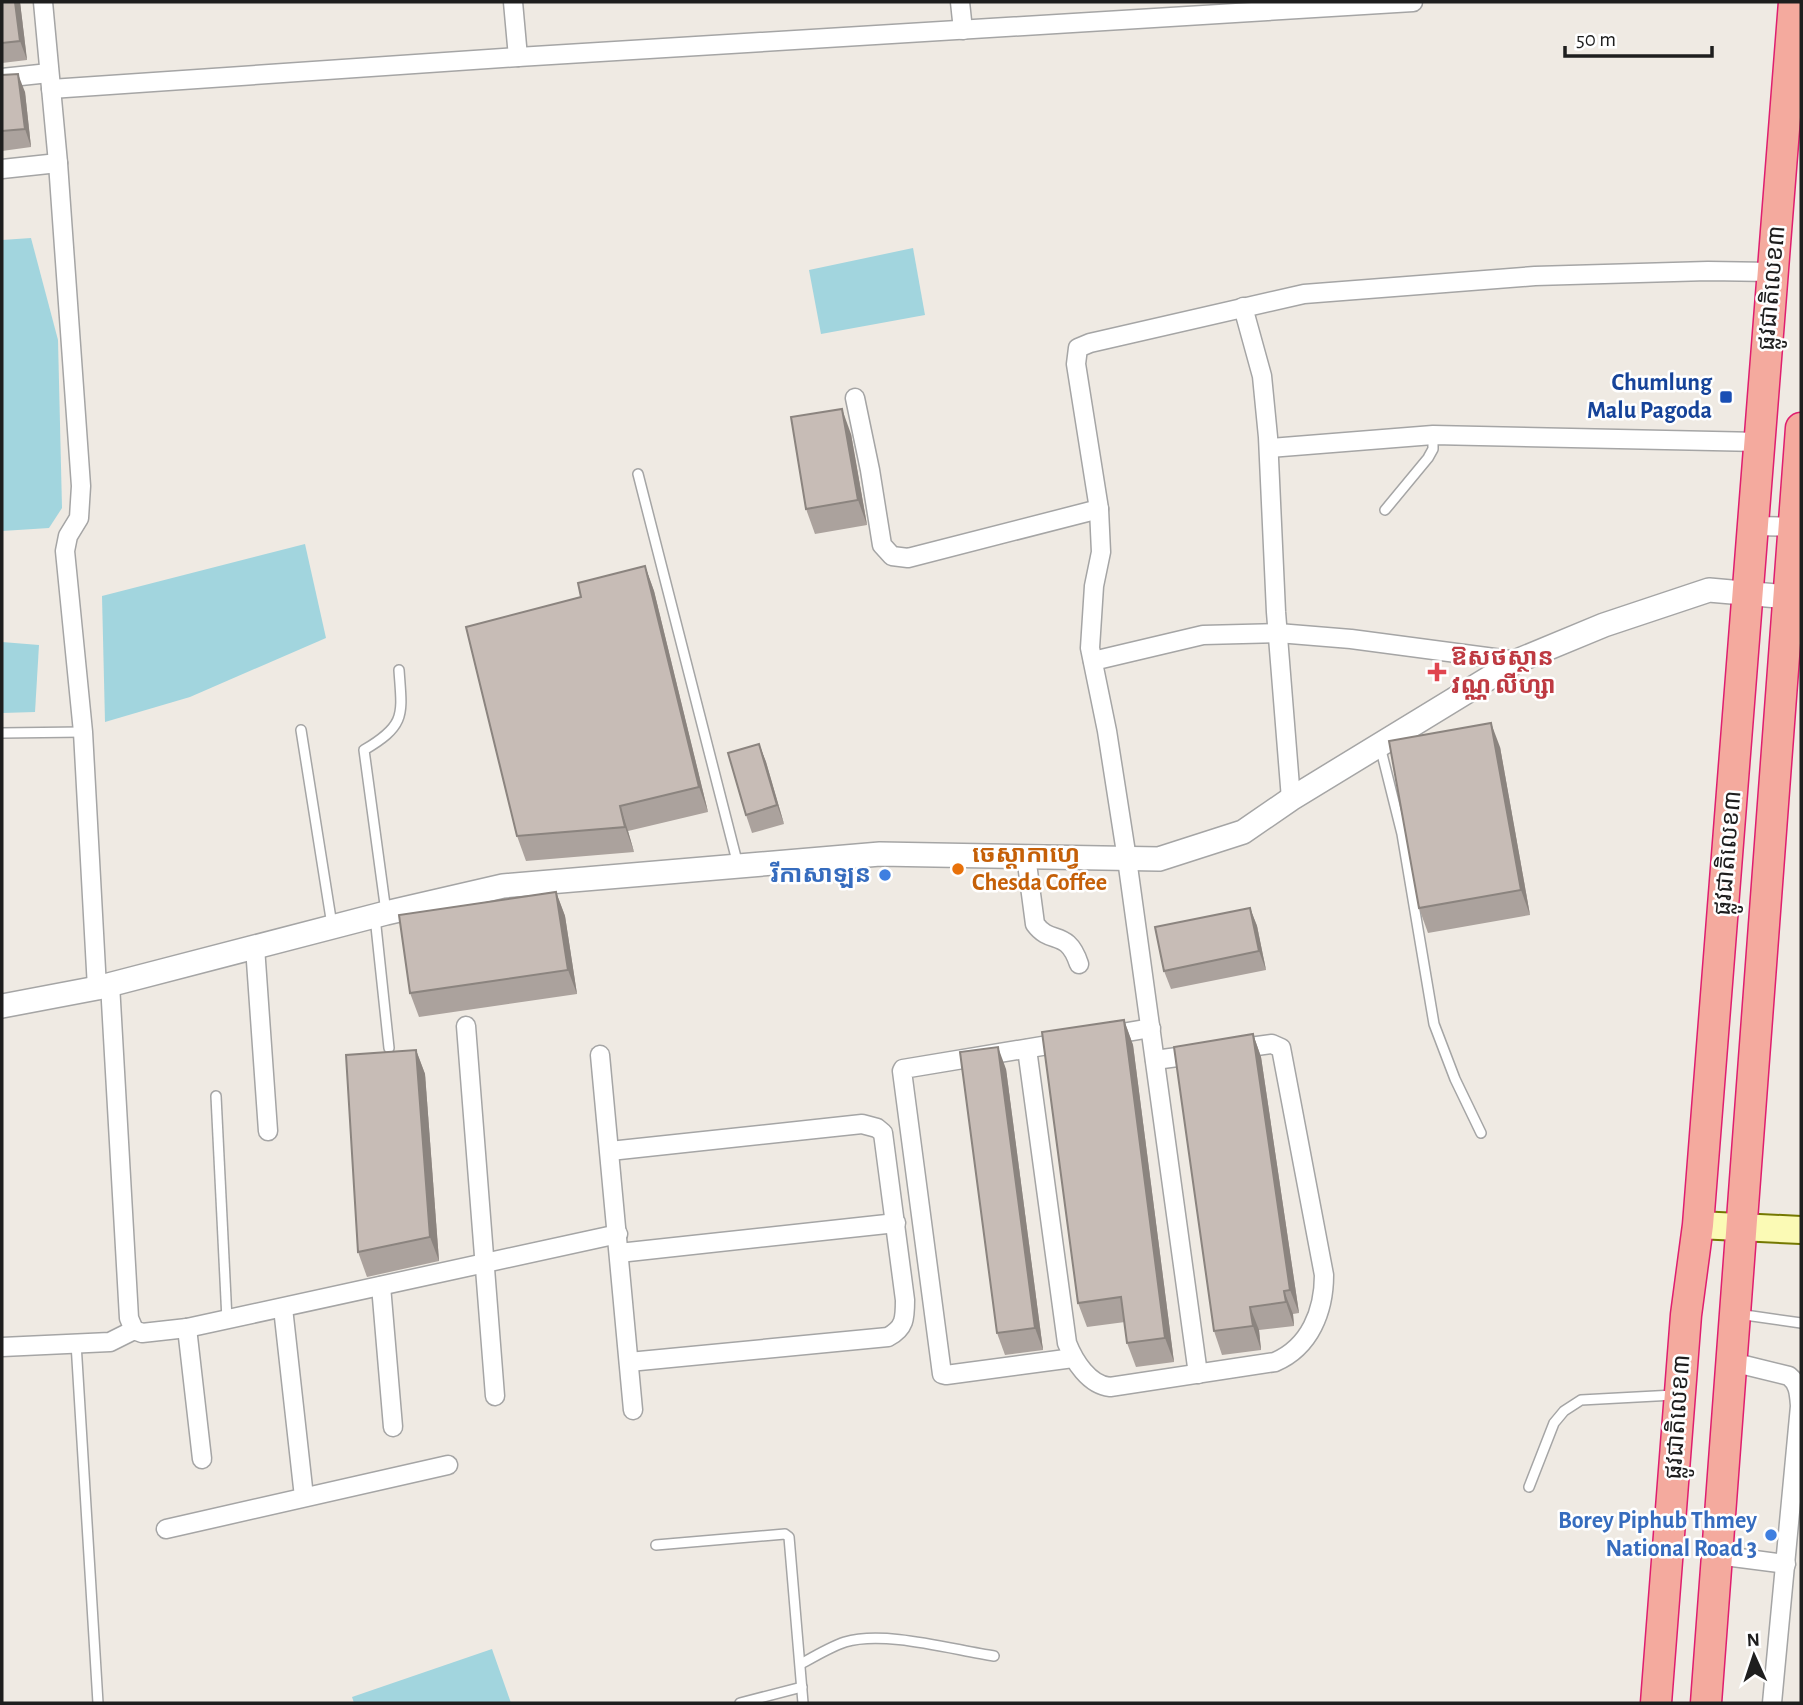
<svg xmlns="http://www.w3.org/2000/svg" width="1803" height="1705" viewBox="0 0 1803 1705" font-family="'Alegreya Sans','Noto Sans Khmer',sans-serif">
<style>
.water{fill:#a2d5de}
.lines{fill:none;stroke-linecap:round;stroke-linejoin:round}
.service-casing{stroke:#a5a5a5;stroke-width:12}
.minor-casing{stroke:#a5a5a5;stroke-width:21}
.tertiary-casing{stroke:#a5a5a5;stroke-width:26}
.secondary-casing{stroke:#747801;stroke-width:30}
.trunk-casing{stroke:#df1e6f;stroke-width:33}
.service{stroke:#fff;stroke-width:9}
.minor{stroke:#fff;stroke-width:18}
.tertiary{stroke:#fff;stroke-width:23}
.secondary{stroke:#fbfab5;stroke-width:26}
.trunk{stroke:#f4aa9e;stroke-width:30}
.wall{fill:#aba29d}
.shaded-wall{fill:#8b847f}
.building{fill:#c7bcb6;stroke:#8b847f;stroke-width:2}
.transit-dot{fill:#1a4fb4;stroke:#fff;stroke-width:2.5}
.health-dot{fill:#e0444e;stroke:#fff;stroke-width:2.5}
.food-dot{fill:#e8710a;stroke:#fff;stroke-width:2.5}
.shop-dot{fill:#3f7fe0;stroke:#fff;stroke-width:2.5}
.labels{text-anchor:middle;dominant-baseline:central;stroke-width:5;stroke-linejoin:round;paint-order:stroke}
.street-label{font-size:24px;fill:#1e1e1e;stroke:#fff}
.transit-label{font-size:24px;font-weight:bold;fill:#164399;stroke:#fff;text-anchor:end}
.health-label{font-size:24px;font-weight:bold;fill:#be3a42;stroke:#fff;text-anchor:start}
.food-label{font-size:24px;font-weight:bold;fill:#c56008;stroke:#fff;text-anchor:start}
.shop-label{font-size:24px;font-weight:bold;fill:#366cbe;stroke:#fff;text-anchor:end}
</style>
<rect width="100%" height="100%" fill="#efeae3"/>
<g class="water">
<path d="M31,238L58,340L62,508L49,528L2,531V240Z"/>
<path d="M913,248L925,315L821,334L809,270Z"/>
<path d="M305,544L326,638L190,697L105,722L102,596Z"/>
<path d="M2,642L39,645L35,712L2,713Z"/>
<path d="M492,1649L511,1703H354L352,1697Z"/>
</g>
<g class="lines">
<g class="service-casing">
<g id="service">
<path d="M638,474L738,865"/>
<path d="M1385,510L1428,458L1433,449V435"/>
<path d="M301,730L332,925"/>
<path d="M2,733L83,732"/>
<path d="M1380,746L1402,834L1434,1024L1455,1079L1481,1133"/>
<path d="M386,912L364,750C407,725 402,714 399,670"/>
<path d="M375,917L389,1048"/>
<path d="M216,1096L227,1320"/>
<path d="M1738,1314L1801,1323"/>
<path d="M76,1343L98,1703"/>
<path d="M1529,1487L1554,1423L1564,1411L1581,1400L1674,1395"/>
<path d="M656,1545L785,1534L789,1537L803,1703"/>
<path d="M801,1664C815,1656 830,1647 845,1642C885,1630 953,1650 994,1656"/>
<path d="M740,1703L802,1687"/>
</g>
</g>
<g class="minor-casing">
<g id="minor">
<path d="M43,2L58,163L81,486L79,518L68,536L65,551L83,732L97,988"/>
<path d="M513,2L518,57"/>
<path d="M960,2L963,30"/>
<path d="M2,78L49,73"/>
<path d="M51,89L518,57L1413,2"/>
<path d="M2,169L58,163"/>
<path d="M1243,307L1262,376L1268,437L1276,612L1291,799"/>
<path d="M855,398L870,470L882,545L892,556L908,558L1099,509"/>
<path d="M1269,448L1433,435L1760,442"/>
<path d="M1753,526L1801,527"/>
<path d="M1093,661L1203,635L1278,633L1351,639L1517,661"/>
<path d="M1026,856L1035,924C1051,946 1067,928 1079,964"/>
<path d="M255,947L268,1131"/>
<path d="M110,984L129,1318L134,1330"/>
<path d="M466,1026L495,1396"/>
<path d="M1104,1036L1151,1028"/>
<path d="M1066,1042L903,1069L902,1071L942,1374L946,1375L1073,1358"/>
<path d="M1027,1049L1067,1343C1074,1361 1089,1385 1110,1387L1275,1362C1310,1347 1324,1311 1324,1275L1281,1048L1272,1044L1235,1049"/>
<path d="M600,1055L633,1410"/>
<path d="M1155,1060L1200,1054"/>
<path d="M610,1151L862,1124L877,1128L883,1133L905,1300C905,1318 905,1328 888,1337L629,1362"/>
<path d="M619,1253L896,1223"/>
<path d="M381,1286L393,1427"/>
<path d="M283,1308L304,1497"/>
<path d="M187,1328L202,1459"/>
<path d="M2,1347L110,1342L134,1330L142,1333L187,1328L618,1234"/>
<path d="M1732,1362L1789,1376C1799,1384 1799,1394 1800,1406L1772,1703"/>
<path d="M1198,1374L1127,859L1107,731L1090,648L1094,586L1101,552L1099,509L1076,364L1078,348L1090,343L1304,294L1535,276L1708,271L1773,272"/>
<path d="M166,1529L448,1465"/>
<path d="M1717,1555L1786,1564"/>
</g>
</g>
<g class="tertiary-casing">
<path id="tertiary" d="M2,1006L97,988L386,913L503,886L880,854L1159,859L1243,832L1291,799L1517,661L1604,625L1709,590L1788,597"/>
</g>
<g class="secondary-casing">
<path id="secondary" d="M1698,1225L1801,1230"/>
</g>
<g class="trunk-casing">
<g id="trunk">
<path d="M1656,1703L1686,1315L1698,1225L1794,2"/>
<path d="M1706,1703L1801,428"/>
</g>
</g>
<use href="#service" class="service"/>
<use href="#minor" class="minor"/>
<use href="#tertiary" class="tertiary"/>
<use href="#secondary" class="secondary"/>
<use href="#trunk" class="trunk"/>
</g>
<g class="wall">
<path d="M2,2H20L27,60L2,63Z"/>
<path d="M2,75L25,92L31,147L2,151Z"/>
<path d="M851,434L867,525L815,534L806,509Z"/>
<path d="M645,566L654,591L708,812L628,831L634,852L526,861L517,836L581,597Z"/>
<path d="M759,744L766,762L784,824L752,833L746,815Z"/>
<path d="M1500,747L1530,915L1428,933L1419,908Z"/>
<path d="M556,892L565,916L577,994L419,1017L410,993Z"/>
<path d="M1250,908L1257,926L1266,970L1171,989L1164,971Z"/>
<path d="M1124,1020L1133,1045L1174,1362L1136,1367L1127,1343L1125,1322L1087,1327L1078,1303Z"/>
<path d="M1253,1034L1261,1057L1299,1313L1293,1314L1294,1326L1259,1330L1261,1350L1222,1355L1214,1331Z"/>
<path d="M416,1050L425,1074L439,1261L367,1277L358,1252Z"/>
<path d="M1006,1069L1043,1350L1005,1355L997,1333Z"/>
</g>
<g class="shaded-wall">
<path d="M15,2H20L27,60L20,41Z"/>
<path d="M18,74L25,92L31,147L25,129Z"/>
<path d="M842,409L851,434L867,525L858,500Z"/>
<path d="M645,566L654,591L708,812L699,787Z"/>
<path d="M1491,723L1500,747L1530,915L1521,890Z"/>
<path d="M759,744L766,762L784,824L777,805Z"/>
<path d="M620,806L628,831L634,852L625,827Z"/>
<path d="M556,892L565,916L577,994L568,970Z"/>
<path d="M1250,908L1257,926L1266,970L1259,951Z"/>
<path d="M1124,1020L1133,1045L1174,1362L1165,1338Z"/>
<path d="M1253,1034L1261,1057L1299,1313L1290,1290Z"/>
<path d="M998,1047L1006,1069L1043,1350L1035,1328Z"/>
<path d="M416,1050L425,1074L439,1261L430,1237Z"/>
<path d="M1284,1291L1293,1314L1294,1326L1286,1302Z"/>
<path d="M1250,1307L1259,1330L1261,1350L1253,1326Z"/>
</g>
<g class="building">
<path d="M2,2H15L20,41L2,43Z"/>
<path d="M18,74L25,129L2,131V75Z"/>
<path d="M842,409L858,500L806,509L791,417Z"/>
<path d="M645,566L699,787L620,806L625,827L517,836L466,627L581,597L578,583Z"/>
<path d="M1491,723L1521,890L1419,908L1389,741Z"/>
<path d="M759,744L777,805L746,815L728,753Z"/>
<path d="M556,892L568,970L410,993L399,915Z"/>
<path d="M1250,908L1259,951L1164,971L1155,927Z"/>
<path d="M1124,1020L1165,1338L1127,1343L1121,1297L1078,1303L1042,1032Z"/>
<path d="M1253,1034L1290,1290L1284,1291L1286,1302L1250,1307L1253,1326L1214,1331L1174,1047Z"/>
<path d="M998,1047L1035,1328L997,1333L960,1052Z"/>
<path d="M416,1050L430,1237L358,1252L346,1055Z"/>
</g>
<rect class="transit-dot" x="1719" y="390" width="14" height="14" rx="3.5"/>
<path class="health-dot" d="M1433.5 661.5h7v7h7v7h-7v7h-7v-7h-7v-7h7z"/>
<circle class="food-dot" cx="958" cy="869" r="7"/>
<g class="shop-dot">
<circle cx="885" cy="875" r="7"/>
<circle cx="1771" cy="1535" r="7"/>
</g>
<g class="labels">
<g class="street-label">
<text transform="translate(1772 288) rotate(-85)">ផ្លូវជាតិលេខ៣</text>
<text transform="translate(1728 853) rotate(-85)">ផ្លូវជាតិលេខ៣</text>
<text transform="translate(1678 1417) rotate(-86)">ផ្លូវជាតិលេខ៣</text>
</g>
<g class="transit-label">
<text x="1712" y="383">Chumlung<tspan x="1712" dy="28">Malu Pagoda</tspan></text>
</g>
<g class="health-label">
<text x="1451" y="658">ឱសថស្ថាន<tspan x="1451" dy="28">វណ្ណ លីហ្សា</tspan></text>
</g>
<g class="food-label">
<text x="972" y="855">ចេស្ដាកាហ្វេ<tspan x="972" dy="28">Chesda Coffee</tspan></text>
</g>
<g class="shop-label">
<text x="871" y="875">រីកាសាឡន</text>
<text x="1757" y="1521">Borey Piphub Thmey<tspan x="1757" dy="28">National Road 3</tspan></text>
</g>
</g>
<rect width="1803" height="1705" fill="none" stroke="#1e1e1e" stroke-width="7"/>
<g transform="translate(1754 1656) rotate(357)" stroke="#ffffff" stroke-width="5" paint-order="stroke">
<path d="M0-5L12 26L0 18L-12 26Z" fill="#1e1e1e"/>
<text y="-10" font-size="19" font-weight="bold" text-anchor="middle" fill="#1e1e1e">N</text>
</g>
<path d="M1565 46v10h147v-10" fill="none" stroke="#1e1e1e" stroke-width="3.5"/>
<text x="1576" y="46" font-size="21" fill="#1e1e1e" stroke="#ffffff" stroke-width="5" paint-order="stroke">50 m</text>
</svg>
